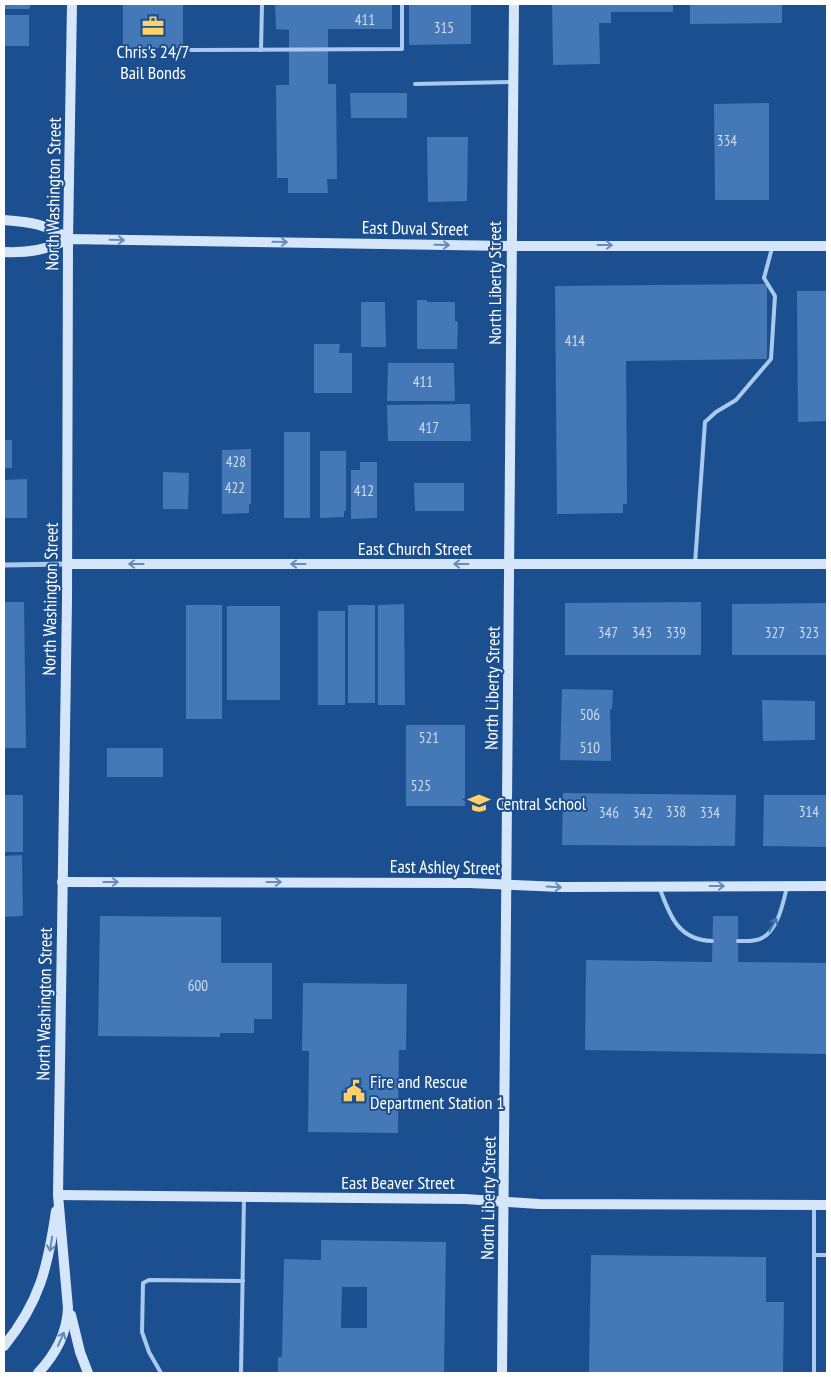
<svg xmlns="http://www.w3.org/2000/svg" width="831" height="1377" viewBox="0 0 831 1377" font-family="'PT Sans Narrow',sans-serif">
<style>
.building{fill:#4478b7;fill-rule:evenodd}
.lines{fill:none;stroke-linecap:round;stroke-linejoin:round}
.lane{stroke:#a9c9ee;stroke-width:4}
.street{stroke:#a9c9ee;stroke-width:5}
.secondary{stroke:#d6e6fa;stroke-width:10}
.oneway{stroke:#668bba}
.oneway2{stroke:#4674ac}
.labels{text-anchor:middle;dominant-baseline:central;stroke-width:4;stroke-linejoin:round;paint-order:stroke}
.number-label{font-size:15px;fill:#d0dded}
.poi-label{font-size:18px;fill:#fff;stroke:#1b4f8f;text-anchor:start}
.street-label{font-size:18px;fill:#fff;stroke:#1b4f8f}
</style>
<rect width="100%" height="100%" fill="#1b4f8f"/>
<g class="building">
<rect x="4" y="4" width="26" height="5"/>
<rect x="123" y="4" width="60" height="44"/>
<path d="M275,4H392V29H328V84H336L337,179H327L328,193H288V178H277L276,85H289V30L276,29Z"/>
<path d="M409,4H471V44L409,45Z"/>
<path d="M552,4H673V12H611V23H599L600,64L553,65Z"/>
<path d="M690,4H782V23L690,24Z"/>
<rect x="4" y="15" width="25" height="31"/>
<path d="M350,93H407V118H351Z"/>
<path d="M769,103V200H715L714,104Z"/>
<path d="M427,137H468L467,201L428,202Z"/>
<path d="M767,284V359L626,361L627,504H623V513L557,514L555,286Z"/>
<path d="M797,291H827V421L798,422Z"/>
<path d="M417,300H427V302H455V321L458,322L457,349H417Z"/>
<path d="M361,302H385L386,347H361Z"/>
<path d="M314,344H340L339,353H352V393H314Z"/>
<path d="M388,363H454L455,401H387Z"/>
<path d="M470,404L471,441H388L387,405Z"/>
<rect x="284" y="432" width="26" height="86"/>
<rect x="4" y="440" width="8" height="28"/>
<path d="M251,449V504H249V513L222,514V450Z"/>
<path d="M320,451H346V511H344V517L320,518Z"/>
<path d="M360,462H377V518L351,519V470H360Z"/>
<path d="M163,472L189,473L188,509H163Z"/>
<path d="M27,479V518H4V480Z"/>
<path d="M414,483H464V511H415Z"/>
<path d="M4,602H24L26,748H4Z"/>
<path d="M701,602V655H565V603Z"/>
<path d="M827,603V655H732V604Z"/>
<path d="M404,604L405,705H378V605Z"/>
<rect x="186" y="605" width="36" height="114"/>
<rect x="348" y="605" width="27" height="98"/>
<rect x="227" y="606" width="53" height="94"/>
<rect x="318" y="611" width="27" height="94"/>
<path d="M562,689L613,690L612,709H610L611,761L560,760Z"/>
<path d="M762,700L815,701V740L763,741Z"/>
<rect x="406" y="725" width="59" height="81"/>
<rect x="107" y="748" width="56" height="29"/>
<path d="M563,793L736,795L735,846L562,845Z"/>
<rect x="4" y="795" width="19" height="57"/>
<path d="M764,795H827V847L763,846Z"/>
<path d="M22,855L23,916L4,917V856Z"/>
<path d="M100,916L221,917V963H272V1019H254V1033H220V1037L98,1036Z"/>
<path d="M713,916H738V962L827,963V1054L585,1050L586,960L712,962Z"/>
<path d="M303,983L407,984L406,1050H399L398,1133L308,1132L309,1051H302Z"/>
<path d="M321,1240L446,1242L444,1373H278V1357H282L284,1259L321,1260ZM342,1287H367V1328H341Z"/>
<path d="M591,1255L766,1257V1302H784L783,1373H589Z"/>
</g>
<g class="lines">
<g class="lane">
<path d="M191,50L402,49V4"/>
<path d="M261,50L262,4"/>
<path d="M415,84L513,82"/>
<path d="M695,564L705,422L716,412L736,400L771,359L775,296L764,278L772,248"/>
<path d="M660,889C670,917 679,940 712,941"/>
<path d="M738,941C746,941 755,942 762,938C778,930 783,903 787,887"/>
<path d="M814,1255H827"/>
<path d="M161,1373L149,1352L142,1332L143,1283L149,1280L243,1281"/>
<path d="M241,1373L244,1197"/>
<path d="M814,1373V1207"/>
</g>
<path class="street" d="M4,565L67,564"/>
<g class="secondary">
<path d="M4,220C31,222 46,224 68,239"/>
<path d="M4,252C28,253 47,250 68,239L511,246H827"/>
<path d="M68,564H827"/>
<path d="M62,882L469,883L561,887L827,886"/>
<path d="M58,1195L465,1199L539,1204L827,1205"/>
<path d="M71,1315L80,1352L88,1373"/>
<path d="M4,1346C40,1302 48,1266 56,1211"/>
<path d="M38,1373C56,1354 67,1334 68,1308L58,1195L67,600L68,239L72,4"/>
<path d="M502,1373L514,4"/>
</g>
</g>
<defs><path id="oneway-shaft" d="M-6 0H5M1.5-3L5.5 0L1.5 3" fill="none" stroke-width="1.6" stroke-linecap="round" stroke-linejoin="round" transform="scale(1.25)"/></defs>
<g class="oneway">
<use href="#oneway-shaft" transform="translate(117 240) rotate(1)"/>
<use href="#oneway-shaft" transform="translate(280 242) rotate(1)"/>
<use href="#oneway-shaft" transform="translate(442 245) rotate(1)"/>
<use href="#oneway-shaft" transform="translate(605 245)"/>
<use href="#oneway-shaft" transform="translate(136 564) rotate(-180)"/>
<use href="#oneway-shaft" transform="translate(298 564) rotate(-180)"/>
<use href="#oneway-shaft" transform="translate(461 564) rotate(-180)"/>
<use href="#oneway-shaft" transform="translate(111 882)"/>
<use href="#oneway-shaft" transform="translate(274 882)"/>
<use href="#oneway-shaft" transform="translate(717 886)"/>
<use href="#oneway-shaft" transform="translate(554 887) rotate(3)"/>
<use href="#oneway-shaft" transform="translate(51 1244) rotate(99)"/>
<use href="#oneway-shaft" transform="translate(61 1339) rotate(-66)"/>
</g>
<use class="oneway2" href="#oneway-shaft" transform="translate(773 925) rotate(-61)"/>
<defs>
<g id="office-bare" transform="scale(1.725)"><path d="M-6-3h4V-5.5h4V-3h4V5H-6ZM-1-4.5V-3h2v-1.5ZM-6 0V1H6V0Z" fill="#ffd166" stroke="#1b4f8f" stroke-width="2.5" paint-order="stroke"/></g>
<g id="school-bare" transform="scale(1.725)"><path d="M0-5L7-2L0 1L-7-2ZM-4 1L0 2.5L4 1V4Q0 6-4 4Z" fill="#ffd166" stroke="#1b4f8f" stroke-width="2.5" paint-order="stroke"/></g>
<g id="civic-bare" transform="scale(1.725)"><path d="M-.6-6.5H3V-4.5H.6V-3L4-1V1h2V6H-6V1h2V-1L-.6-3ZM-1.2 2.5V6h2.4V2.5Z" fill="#ffd166" stroke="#1b4f8f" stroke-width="2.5" paint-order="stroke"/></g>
</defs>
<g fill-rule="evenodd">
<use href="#office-bare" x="153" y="26"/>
<use href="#school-bare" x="479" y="803"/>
<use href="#civic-bare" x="354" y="1091"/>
</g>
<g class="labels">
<g class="number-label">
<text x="365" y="19">411</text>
<text x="444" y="27">315</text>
<text x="727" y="140">334</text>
<text x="575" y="340">414</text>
<text x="423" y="381">411</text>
<text x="429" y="427">417</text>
<text x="236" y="461">428</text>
<text x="235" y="487">422</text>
<text x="364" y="490">412</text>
<text x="608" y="632">347</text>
<text x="642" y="632">343</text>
<text x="676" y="632">339</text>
<text x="775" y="632">327</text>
<text x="809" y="632">323</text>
<text x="590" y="714">506</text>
<text x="429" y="737">521</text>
<text x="590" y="747">510</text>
<text x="421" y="785">525</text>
<text x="676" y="811">338</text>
<text x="809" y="811">314</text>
<text x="609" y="812">346</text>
<text x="643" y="812">342</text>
<text x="710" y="812">334</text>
<text x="198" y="985">600</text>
</g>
<g class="poi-label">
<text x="153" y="51" text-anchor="middle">Chris's 24/7<tspan x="153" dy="21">Bail Bonds</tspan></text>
<text x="496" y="803">Central School</text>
<text x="370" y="1081">Fire and Rescue<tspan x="370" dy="21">Department Station 1</tspan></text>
</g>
<g class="street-label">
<text transform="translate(53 194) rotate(-89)">North Washington Street</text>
<text transform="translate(415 228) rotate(1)">East Duval Street</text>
<text transform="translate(494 283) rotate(-90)">North Liberty Street</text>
<text x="415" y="548">East Church Street</text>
<text transform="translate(50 599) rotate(-89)">North Washington Street</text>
<text transform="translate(492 688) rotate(-89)">North Liberty Street</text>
<text transform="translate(445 867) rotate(1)">East Ashley Street</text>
<text transform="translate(44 1004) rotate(-89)">North Washington Street</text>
<text x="398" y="1182">East Beaver Street</text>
<text transform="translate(488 1198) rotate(-89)">North Liberty Street</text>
</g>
</g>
<rect width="831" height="1377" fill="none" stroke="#ffffff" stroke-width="10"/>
</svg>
